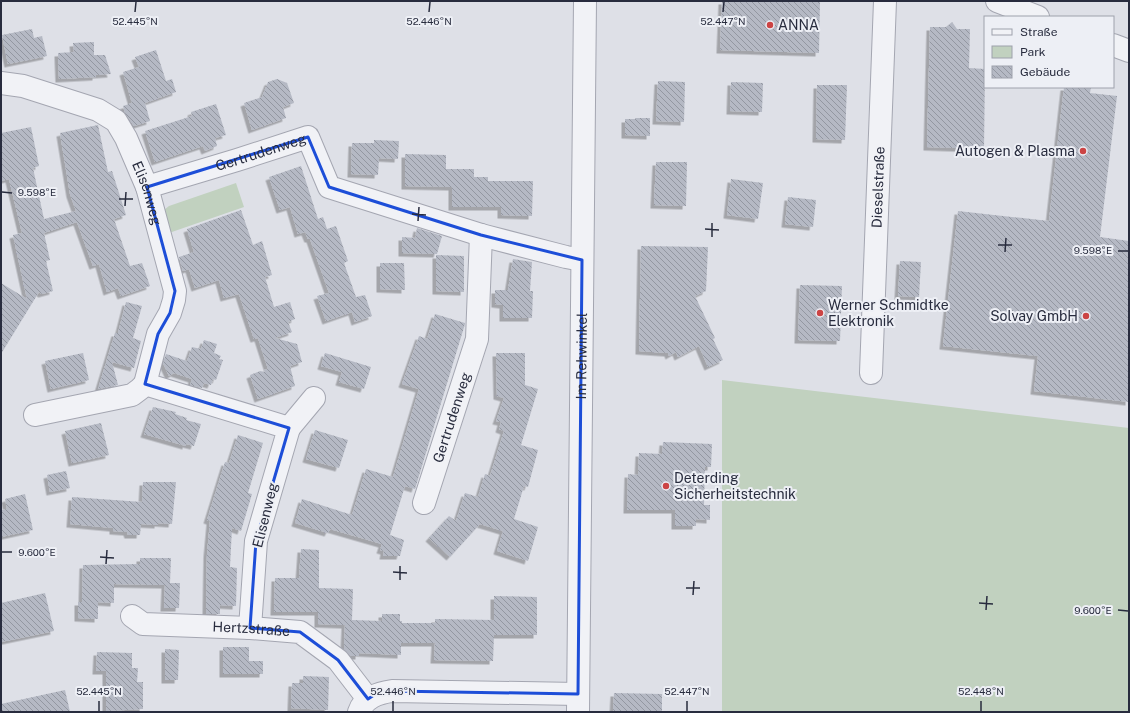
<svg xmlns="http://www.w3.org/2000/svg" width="1130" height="713" viewBox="0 0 1130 713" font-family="'Public Sans',sans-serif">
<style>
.green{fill:#c1d1bf}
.building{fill:url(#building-back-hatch);filter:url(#shadow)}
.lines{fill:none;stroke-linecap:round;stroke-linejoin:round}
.minor-casing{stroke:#a4a6b1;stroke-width:24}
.minor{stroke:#f1f2f6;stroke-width:22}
.marked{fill:none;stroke:#1d4ed8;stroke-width:3;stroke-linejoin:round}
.ticks{fill:none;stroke:#282c3e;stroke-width:1.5}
.poi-dot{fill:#c44;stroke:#edeff5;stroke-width:1.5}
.labels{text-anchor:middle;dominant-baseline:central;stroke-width:4;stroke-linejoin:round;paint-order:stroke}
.poi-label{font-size:14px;fill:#282c3e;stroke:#edeff5;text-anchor:start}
.street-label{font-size:14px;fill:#282c3e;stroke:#edeff5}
.ticks-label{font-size:10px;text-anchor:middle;fill:#282c3e;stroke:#edeff5;stroke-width:4;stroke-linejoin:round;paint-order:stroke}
</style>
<defs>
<pattern id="building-back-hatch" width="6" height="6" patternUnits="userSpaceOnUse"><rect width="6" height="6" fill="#b5b9c4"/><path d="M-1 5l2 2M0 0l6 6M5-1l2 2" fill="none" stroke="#9397a1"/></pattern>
<filter id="shadow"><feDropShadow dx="-3.5" dy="3.5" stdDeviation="0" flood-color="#0004"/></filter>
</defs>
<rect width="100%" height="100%" fill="#dee0e7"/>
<g class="green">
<path d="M236,183L244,207L169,233L164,210L169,206Z"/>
<path d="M722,380L1129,428V712H722Z"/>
</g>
<g class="building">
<path d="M722,1H820L819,53L720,50Z"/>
<path d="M952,22L957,29H970L969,68L985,69L984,149L927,147L930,27H946Z"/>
<path d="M32,29L34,38L42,36L47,56L8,64L2,35Z"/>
<path d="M94,42V55H105L111,74L96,75V77L59,79L58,53L74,52L73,43Z"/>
<path d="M156,50L166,81L172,79L176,92L145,103L150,121L134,126L125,113L123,106L132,103L123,72L139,67L135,57Z"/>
<path d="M277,79L287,83L294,103L283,107L286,118L252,130L244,103L262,97L268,82Z"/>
<path d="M658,81L685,82L684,122L656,121Z"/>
<path d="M731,82L763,83L762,112L730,111Z"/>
<path d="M817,85H847L845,140L816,139Z"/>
<path d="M1064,87H1091L1090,93L1117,96L1100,237L1129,241V402L1034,391L1038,356L943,346L958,211L1049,221Z"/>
<path d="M216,104L226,135L215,138L217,146L205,151L203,146L155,162L145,131L192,116L191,112Z"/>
<path d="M635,118H650V136L625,135V119H635Z"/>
<path d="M98,125L108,172L112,171L126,215L114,219L130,266L142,263L150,286L121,296L118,288L107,292L99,264L93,266L77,222L44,233L50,260L46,261L53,291L42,294L39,292L1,354V283L27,299L13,235L22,233L9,179L1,181V133L31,127L39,166L33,168L44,219L76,211L70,194L60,133Z"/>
<path d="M374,140L399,141L398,159L379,158L378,175L351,174L352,143H374Z"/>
<path d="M405,154L446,155V169H474V177H488V181H533L532,216L501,215V207H452V187L405,186Z"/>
<path d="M656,162H687L686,206L654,205Z"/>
<path d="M301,166L318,219L323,217L327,229L336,226L348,261L344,263L356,297L365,295L372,316L355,322L352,312L326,321L317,296L329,293L310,239H308L305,232L298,234L290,207L280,210L269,177Z"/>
<path d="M731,179L763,183L758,219L727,215Z"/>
<path d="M788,197L816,200L813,227L785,224Z"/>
<path d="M241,210L253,245L262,241L272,275L265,277L274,307L290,302L295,319L288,322L292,332L275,338L297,344L302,362L290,366L295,386L258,399L250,375L260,371L265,372L264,370L268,369L258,338L254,339L239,294L224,298L219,280L195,288L189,269L183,271L179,257L194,252L187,229Z"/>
<path d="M417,228L442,236L437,254L402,253V237L415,238Z"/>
<path d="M641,246L708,247L706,291L695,296L715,338L713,339L723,360L708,367L699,346L678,357L676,352L669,356L668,353L639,351Z"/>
<path d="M436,255L464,256V292L436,291Z"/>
<path d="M513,259L532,262L530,291H533L532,318H503V305L495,304V290H508Z"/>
<path d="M900,261L921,262L919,297L898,296Z"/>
<path d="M380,263H404L405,290L380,289Z"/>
<path d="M800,285L842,286L840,341L798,340Z"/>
<path d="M126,302L142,306L133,338L141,341L134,368L112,362L118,385L98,389L115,333H118Z"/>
<path d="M435,314L465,323V324L415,489L405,486L390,535L404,540L400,556H383L384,551L380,550L382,544L330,529L328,533L295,523L302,499L352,515L366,469L393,477L419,389L402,384L419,336L427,339Z"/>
<path d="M204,340L217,344L214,353L221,356L219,359L223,360L216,380L213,379L211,385L204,383L202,388L190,385L192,379L174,373L169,376L163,363L166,354L187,361L192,347L201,349Z"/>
<path d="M83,353L89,380L51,389L45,361Z"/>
<path d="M325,353L371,367L364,389L339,382L342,372L321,366Z"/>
<path d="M496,353H525V385L538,389L521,445L538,450L528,487L524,486L514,519L538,527L528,561L497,551L503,531L480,524L450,557L429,538L449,516L456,521L465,493L478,497L485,474L490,476L504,431L499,429L501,422L496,421L504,398L497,396Z"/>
<path d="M153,407L176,412L175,414L187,418L186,420L201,424L194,446L186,444V446L144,434Z"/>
<path d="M101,423L109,455L72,463L65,431Z"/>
<path d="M315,430L348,440L339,468L306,459Z"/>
<path d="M238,435L263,443L248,493L252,494L241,531L232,528L230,567L237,568L236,606L220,605V614H206L207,554L210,521L207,520L225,462L229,463Z"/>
<path d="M663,442L712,444L711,467H705L704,505H710V520L696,519V526H675V510H627L628,474L638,475L639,453L662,454Z"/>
<path d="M66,471L70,488L50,492L47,475Z"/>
<path d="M143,482H176L172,524L158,523V525L141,524L140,535H128L127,532L113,531V528L70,524L72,497L142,502Z"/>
<path d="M25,494L33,530L1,537V510L7,509L5,499Z"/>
<path d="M301,549L319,550V588L353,589L352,620L382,621V614H400V621H402V623H435V619L494,620V596L537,597V635H494L493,661L434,660L435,643H401V655L359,653V656H350L344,649L345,625L318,624V612H274L275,578H299Z"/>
<path d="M140,558H171L170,583H180L179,608H164L165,585L114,584V603L98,602V619L78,618V602H82L83,565L140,564Z"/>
<path d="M45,593L54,631L1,642V603Z"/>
<path d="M223,647H249V661H263V674H223Z"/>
<path d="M165,649L179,650L178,680H165Z"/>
<path d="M97,652L132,653V668H138L137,682H143V709L106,711V671H96Z"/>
<path d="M303,676L329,677L328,710L291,708L292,683H303Z"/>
<path d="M65,690L70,712H1V704Z"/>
<path d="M614,693L662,694V712H613Z"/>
</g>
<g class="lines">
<g class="minor-casing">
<g id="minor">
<path d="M997,1L1038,17"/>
<path d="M1113,45L1129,51"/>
<path id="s1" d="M1,83L23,86L98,110L116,121L126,138L147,187L175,291L174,300L170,313L158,334L145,384L289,428L256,541L250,628"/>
<path id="s2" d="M147,187L237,160L308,137L329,187L481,235L566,257L582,260"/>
<path id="s3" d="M871,373L885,1"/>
<path d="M35,415L132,395L140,389L145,384"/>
<path d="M289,428L314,398"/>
<path id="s4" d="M424,503L477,339L481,235"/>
<path id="s5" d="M132,616L143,624L250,628L300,632L338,660L368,699"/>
<path d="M359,712C364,697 379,693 392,691L578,694"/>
<path id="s6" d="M578,712L585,1"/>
</g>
</g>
<use href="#minor" class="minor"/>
</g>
<path class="marked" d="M308,137L329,187L481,235L582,260L578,694L392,691L377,693L368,699L338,660L300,632L250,628L256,541L289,428L145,384L158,334L170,313L175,291L147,187Z"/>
<path class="ticks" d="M135,12L136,2M429,12L430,2M723,12L724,2M2,192L12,193M119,199H133M125,206L126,192M412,214L426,215M418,221L419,207M705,229L719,230M712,237V223M998,245H1012M1118,251H1128M1005,252L1006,238M2,552H12M100,557L114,558M106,564L107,550M393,572L407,573M400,580V566M686,588H700M693,595L694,581M979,603L993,604M986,610L987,596M1118,610L1128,611M99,711V701M393,711V701M687,711V701M981,711V701"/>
<g class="poi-dot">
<circle cx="770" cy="25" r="4"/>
<circle cx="1083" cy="151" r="4"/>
<circle cx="820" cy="313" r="4"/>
<circle cx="1086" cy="316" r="4"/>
<circle cx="666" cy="486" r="4"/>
</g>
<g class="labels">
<g class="poi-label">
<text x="778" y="25">ANNA</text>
<text x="1075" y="151" text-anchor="end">Autogen &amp; Plasma</text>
<text x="828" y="305">Werner Schmidtke<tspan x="828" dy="16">Elektronik</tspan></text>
<text x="1078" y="316" text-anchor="end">Solvay GmbH</text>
<text x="674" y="478">Deterding<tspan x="674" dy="16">Sicherheitstechnik</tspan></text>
</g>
<g class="street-label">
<text stroke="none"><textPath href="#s2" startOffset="119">Gertrudenweg</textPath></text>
<text stroke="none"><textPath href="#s3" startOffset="186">Dieselstraße</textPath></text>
<text stroke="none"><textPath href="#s1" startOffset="201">Elisenweg</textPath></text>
<text stroke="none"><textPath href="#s6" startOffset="356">Im Rehwinkel</textPath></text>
<text stroke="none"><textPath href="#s4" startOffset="90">Gertrudenweg</textPath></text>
<text transform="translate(265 515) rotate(-76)">Elisenweg</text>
<text stroke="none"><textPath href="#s5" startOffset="122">Hertzstraße</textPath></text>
</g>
</g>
<g class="ticks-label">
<text x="135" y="25">52.445°N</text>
<text x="429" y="25">52.446°N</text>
<text x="723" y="25">52.447°N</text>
<text x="37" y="196">9.598°E</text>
<text x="1093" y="254">9.598°E</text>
<text x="37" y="556">9.600°E</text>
<text x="1093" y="614">9.600°E</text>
<text x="99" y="695">52.445°N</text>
<text x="393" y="695">52.446°N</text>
<text x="687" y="695">52.447°N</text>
<text x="981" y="695">52.448°N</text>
</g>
<rect width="1130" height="713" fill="none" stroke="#282c3e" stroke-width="4"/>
<rect x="984" y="16" width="130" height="72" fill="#edeff5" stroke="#9ea1ac"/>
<rect x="992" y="29" width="20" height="6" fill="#f1f2f6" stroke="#9ea1ac"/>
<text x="1020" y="36" font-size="12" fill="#282c3e">Straße</text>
<rect x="992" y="46" width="20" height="12" fill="#c1d1bf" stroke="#9ea1ac"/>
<text x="1020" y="56" font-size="12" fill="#282c3e">Park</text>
<rect x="992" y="66" width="20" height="12" fill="url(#building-back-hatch)" stroke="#9ea1ac"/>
<text x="1020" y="76" font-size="12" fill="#282c3e">Gebäude</text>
</svg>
